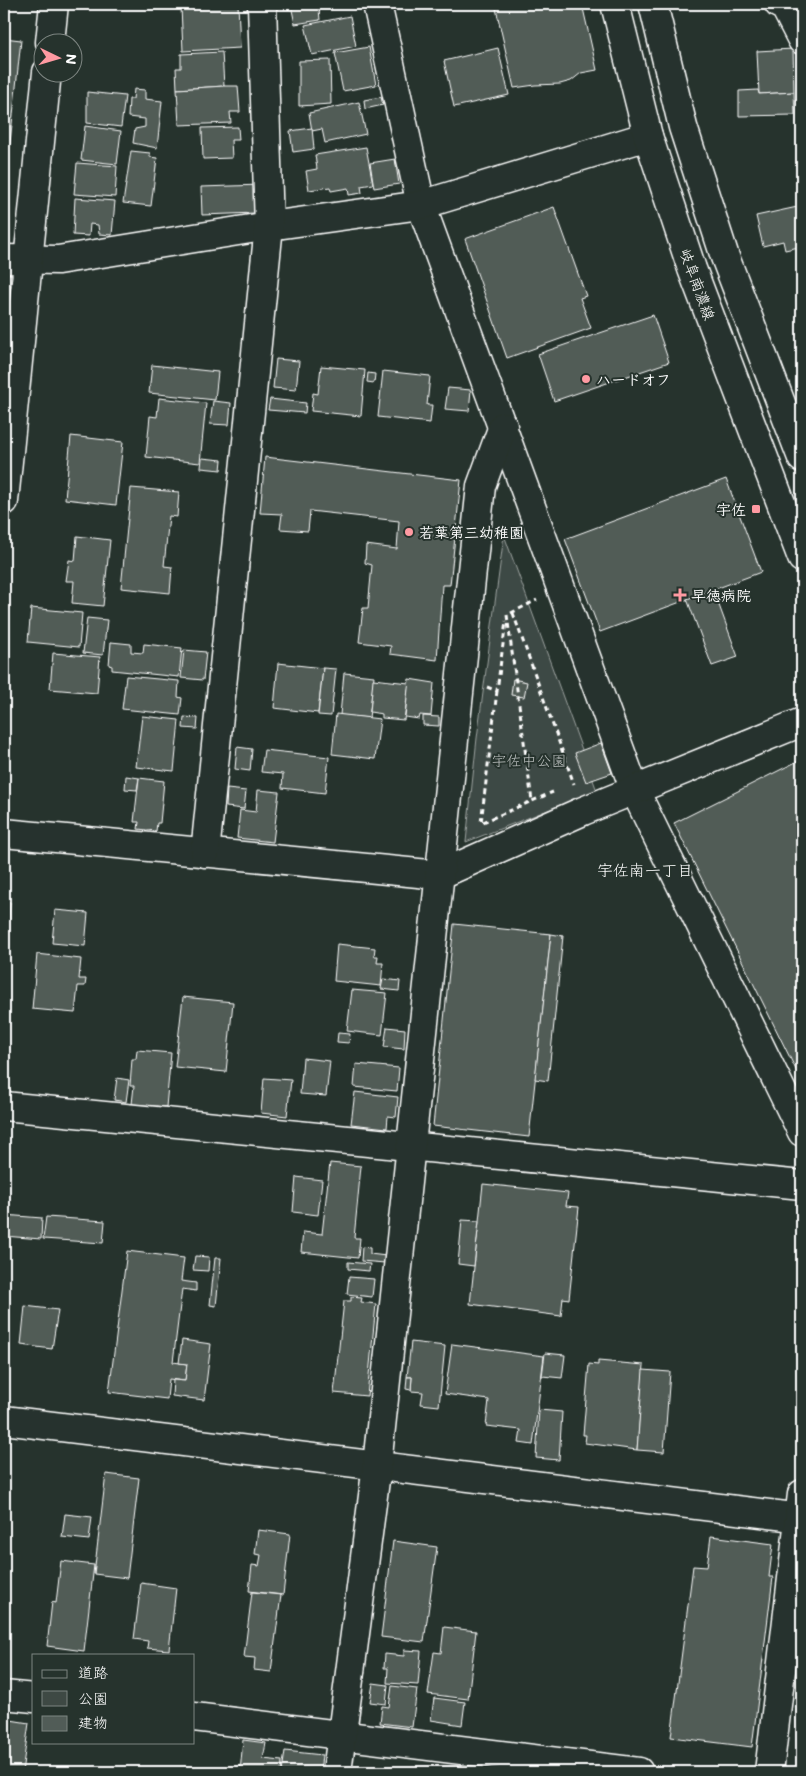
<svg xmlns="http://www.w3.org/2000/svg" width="806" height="1776" viewBox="0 0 806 1776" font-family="Mali,'Klee One',sans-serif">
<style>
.green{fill:#3e4944;stroke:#9ea4a2}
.building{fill:#515c57;stroke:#fff}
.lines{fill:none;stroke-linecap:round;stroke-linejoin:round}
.minor-casing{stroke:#fff;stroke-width:31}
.major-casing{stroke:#fff;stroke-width:31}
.path{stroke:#fff;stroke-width:3;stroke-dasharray:5 4;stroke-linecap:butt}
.minor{stroke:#26332d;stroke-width:28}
.major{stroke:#26332d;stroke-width:28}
.poi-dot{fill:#ff9aa2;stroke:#26332d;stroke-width:2}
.labels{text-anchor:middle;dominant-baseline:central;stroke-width:4;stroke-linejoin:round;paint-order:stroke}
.street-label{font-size:15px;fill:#fff;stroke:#26332d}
.poi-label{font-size:15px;font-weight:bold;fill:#fff;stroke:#26332d;text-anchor:start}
.park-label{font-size:15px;fill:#bbbfbe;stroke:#26332d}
.neighbourhood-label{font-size:16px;fill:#fff;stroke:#26332d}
</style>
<rect width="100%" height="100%" fill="#26332d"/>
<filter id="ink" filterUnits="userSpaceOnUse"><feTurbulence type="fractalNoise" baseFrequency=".02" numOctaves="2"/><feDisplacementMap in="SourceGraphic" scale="10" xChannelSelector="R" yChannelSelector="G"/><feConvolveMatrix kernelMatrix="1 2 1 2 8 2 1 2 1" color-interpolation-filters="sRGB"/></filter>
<g filter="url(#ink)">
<path class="green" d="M504,535L597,791L466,842L477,738Z"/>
<g class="building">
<path d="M186,4H238L186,6Z"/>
<path d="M238,4L240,48L183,51L181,7Z"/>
<path d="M281,4H340L341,6L319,9L320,20L295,24L291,5L282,7Z"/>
<path d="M495,4H582L597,70L581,73L571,81L560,84L535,85L514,88Z"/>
<path d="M350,16L356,46L312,55L305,25Z"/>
<path d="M4,38L21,40L4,199Z"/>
<path d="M369,47L376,85L343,91L335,53Z"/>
<path d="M498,48L509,95L454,107L444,61Z"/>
<path d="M793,49L794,92L759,94L757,51Z"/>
<path d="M222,52L224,86L177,89L176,68H181V54Z"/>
<path d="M330,60L331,104L299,106V61Z"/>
<path d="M224,86H238L240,112H230L231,123L179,125L177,89Z"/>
<path d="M134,89L145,90V99L162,101L157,148L133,143L135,129L145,127V119L128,117L129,99H133Z"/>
<path d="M758,90L759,94L794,92L795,115L739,116V91Z"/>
<path d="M87,92L125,96L121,127L87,123Z"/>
<path d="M381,97L383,105L365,109L364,100Z"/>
<path d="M359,102L366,134L325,143L322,129L312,131L309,113Z"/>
<path d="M85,126L121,131L117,164L81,160Z"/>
<path d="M238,127L239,140H231L232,158L203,159L202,128Z"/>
<path d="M312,128L314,149L293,152L290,131Z"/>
<path d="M366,147L373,184L361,186L362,193L349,195L348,188L331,191L330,187L309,190L306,171L317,169L315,155Z"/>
<path d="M131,151L150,153V157L157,158L151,206L123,203Z"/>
<path d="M395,159L399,184L374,188L370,163Z"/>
<path d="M77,163L117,166L115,197L74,194Z"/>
<path d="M262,185L256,213L202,215L201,187Z"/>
<path d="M75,198L115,201L112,235L99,234L98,225L90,224L89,236L73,235Z"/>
<path d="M802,206V259L799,247L785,250L783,241L763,246L756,216Z"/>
<path d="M554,207L586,296L580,298L591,328L507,358L465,239Z"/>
<path d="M653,315L669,362L554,401L538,354Z"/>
<path d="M276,359L299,361L296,390L273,388Z"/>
<path d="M152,365L218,372L215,400L149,393Z"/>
<path d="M321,366L365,370L361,416L311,411L313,393L318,394Z"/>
<path d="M383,371L430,376L427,405H432L430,423L378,417Z"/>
<path d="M368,373L375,374L374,383L367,382Z"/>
<path d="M448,388L471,390L469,411L445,409Z"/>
<path d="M159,398L206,403L200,463L146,457L150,416L157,417Z"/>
<path d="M270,399L306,403L305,413L268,410Z"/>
<path d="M213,401L231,403L229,425L210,424Z"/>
<path d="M71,436L123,442L116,505L65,499Z"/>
<path d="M265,457L461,480L450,585H442L437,660L390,654L391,646L359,642L363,608H368L372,565L365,563L366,545L397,549L399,521L310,511L308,531L280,529L282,514L260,513Z"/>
<path d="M202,458L222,460L221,470L201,468Z"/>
<path d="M726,479L761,572L600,632L565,539Z"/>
<path d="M131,488L179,492L177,517L169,516L164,566L172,567L170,593L121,588Z"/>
<path d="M77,536L110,540L103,606L72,603L74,581H66L69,560L75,561Z"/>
<path d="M713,589L738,657L712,666L687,599Z"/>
<path d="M31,608L82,613L79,647L28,642Z"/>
<path d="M87,618L107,620L103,655L83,653Z"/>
<path d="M111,642L131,644V652L143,653L144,644L182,648L179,677L112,670V666L109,665Z"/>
<path d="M184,650L206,652L203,680L181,678Z"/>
<path d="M53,653L100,657L97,693L50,689Z"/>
<path d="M278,663L323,668L318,713L274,708Z"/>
<path d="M323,668L336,669L331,716L318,715Z"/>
<path d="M344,673L374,676L369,718L340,715Z"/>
<path d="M126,676L179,681L178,697L182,698L180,715L122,709Z"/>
<path d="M373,679L409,683L404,720L382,718V714L370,712Z"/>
<path d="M409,679L434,683L431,716L420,715L419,719L405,717Z"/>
<path d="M513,679L527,682L524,697L511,695Z"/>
<path d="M336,714L380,719L375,759L332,754Z"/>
<path d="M142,716L179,720L174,771L136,767Z"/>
<path d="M423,716L439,717V726L423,725Z"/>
<path d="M184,717L198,718L197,729L183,728Z"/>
<path d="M601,743L612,773L586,782L575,753Z"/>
<path d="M237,747L252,749L250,771L235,769Z"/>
<path d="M264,750L329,757L325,793L282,788L283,774L261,772Z"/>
<path d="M802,759V1082L674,823Z"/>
<path d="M126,776L139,778L137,790L125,789Z"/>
<path d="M139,778L164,781L160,823H157L156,831L138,829L139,822H134Z"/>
<path d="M227,789L246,791L244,809L226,807Z"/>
<path d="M258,790L279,792L273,842L237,838L240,810L256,812Z"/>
<path d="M4,901L10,902L9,921H4Z"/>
<path d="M55,910L88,913L85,946L52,943Z"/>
<path d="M454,924L551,934L529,1137L433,1126Z"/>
<path d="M551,934L563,936L548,1081L535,1079Z"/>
<path d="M337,944L375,948L374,956H378L377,963H383L381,986L334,981Z"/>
<path d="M37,954L81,959L79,979H86L85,986H78L75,1013L32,1009Z"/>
<path d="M383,979L400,981L399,991L381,989Z"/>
<path d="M352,990L387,993L382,1035L347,1031Z"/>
<path d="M183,997L233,1002L226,1072L175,1067Z"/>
<path d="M387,1027L405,1029L404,1049L384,1047Z"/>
<path d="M338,1033L350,1034L349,1043L337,1042Z"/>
<path d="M137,1050L171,1053L166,1107L132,1104L134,1086H130L132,1059H136Z"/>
<path d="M303,1058L330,1061L326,1096L300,1094Z"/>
<path d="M356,1064L399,1068L397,1091L354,1087Z"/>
<path d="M117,1078L129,1080L126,1102L114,1100Z"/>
<path d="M264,1078L291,1080L287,1116L261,1113Z"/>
<path d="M355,1092L398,1097L396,1117L388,1116L387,1128L351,1124Z"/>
<path d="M330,1163L361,1166L354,1238H360L358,1258L301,1252L303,1232L322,1234Z"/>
<path d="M296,1177L322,1180L318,1215L293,1212Z"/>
<path d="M483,1184L568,1193L566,1206L579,1207L569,1299L563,1298L561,1316L470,1304Z"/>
<path d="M4,1215L42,1218L41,1239L4,1236Z"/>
<path d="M46,1217L105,1221L103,1243L43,1239Z"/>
<path d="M462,1220L479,1221L474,1266L458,1264Z"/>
<path d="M362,1247L370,1248V1254L386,1256L385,1263L361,1261Z"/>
<path d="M127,1251L184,1258L181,1281L196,1283V1291L182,1289L173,1362L187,1364L185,1381L169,1379L167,1399L109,1392Z"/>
<path d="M195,1256L209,1257L208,1271L193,1270Z"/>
<path d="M215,1258H221L216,1306L210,1305Z"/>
<path d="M348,1262L370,1264L369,1271L348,1269Z"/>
<path d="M349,1277L374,1279L372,1297L347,1294Z"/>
<path d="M351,1297L362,1298L361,1302L376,1304L367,1396L334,1393L344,1301H351Z"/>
<path d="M25,1306L58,1310L52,1349L21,1345Z"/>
<path d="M182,1340L211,1344L204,1400L172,1396L173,1380L185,1381L187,1364L179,1363Z"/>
<path d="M411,1342L445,1346L439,1406L421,1404L423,1392L411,1391L412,1377H407Z"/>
<path d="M452,1344L544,1356L533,1445L519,1443L521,1430L486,1426L489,1400L445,1394Z"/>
<path d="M545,1353L565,1355L562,1378L542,1376Z"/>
<path d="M598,1361L644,1365L637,1450L585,1443L586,1435H583L589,1364L598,1365Z"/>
<path d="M643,1370L670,1372L664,1452L637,1450Z"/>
<path d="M407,1377H412L411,1390L406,1389Z"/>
<path d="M539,1410L562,1412L559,1460L536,1458Z"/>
<path d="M106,1474L139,1478L127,1578L94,1574Z"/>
<path d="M65,1514L92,1517L89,1540L62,1537Z"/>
<path d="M258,1530L290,1534L283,1595L249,1591L252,1565L259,1566L261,1555L255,1554Z"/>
<path d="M711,1536L773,1544L769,1577H773L752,1747L671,1737L693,1566L707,1567Z"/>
<path d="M393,1541L437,1547L424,1642L381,1637Z"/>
<path d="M61,1561L94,1565L84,1651L47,1646L52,1602L56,1603Z"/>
<path d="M141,1583L176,1588L169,1650L147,1648L148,1641L134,1639Z"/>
<path d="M252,1592L281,1595L271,1672L254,1670L255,1658L244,1657Z"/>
<path d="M444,1627L476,1631L468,1699L428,1694L434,1652L441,1653Z"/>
<path d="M404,1650L421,1651L418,1685L387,1683L388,1668H384L385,1654L404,1656Z"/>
<path d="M373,1683L388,1685L386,1704L370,1702Z"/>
<path d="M392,1686L417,1689L412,1727L380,1723L382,1706L389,1707Z"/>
<path d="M434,1698L465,1702L462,1725L431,1720Z"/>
<path d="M4,1719L29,1723L22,1772H4Z"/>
<path d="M243,1740L266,1743L263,1759L282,1761L281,1772H240Z"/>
<path d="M285,1751L322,1755L320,1772H282Z"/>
</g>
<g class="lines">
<g class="minor-casing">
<g id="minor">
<path d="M377,4L421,205L635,791L802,1132"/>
<path d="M779,4L785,7L802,40"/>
<path d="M50,42L54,4"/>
<path d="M4,259L58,260L269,226L421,205L648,136"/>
<path d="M4,501L47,72"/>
<path d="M4,833L439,875L583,811L802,722"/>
<path d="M205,853L269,226L262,4"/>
<path d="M4,1106L802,1185"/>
<path d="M4,1420L802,1518"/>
<path d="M4,1695L34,1698"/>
<path d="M194,1717L639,1772"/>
<path d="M337,1772L377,1465L481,486L503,426"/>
<path d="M769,1772L802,1494"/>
</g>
</g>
<g class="major-casing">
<g id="major">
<path d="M615,4L648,136L692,269L802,558"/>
<path d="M653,4L683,127L725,257L802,458"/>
</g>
</g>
<g class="path">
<path d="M511,613L537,600"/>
<path d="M513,613L574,784"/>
<path d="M507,615L532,801"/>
<path d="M487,687L497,691L506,621"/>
<path d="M497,691L481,823L553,792"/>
</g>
<use href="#minor" class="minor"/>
<use href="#major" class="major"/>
</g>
</g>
<g class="poi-dot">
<circle cx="586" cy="379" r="5"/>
<rect x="751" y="504" width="10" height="10" rx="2.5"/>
<circle cx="409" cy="532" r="5"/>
<path d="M677.5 587.5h5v5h5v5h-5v5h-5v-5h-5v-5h5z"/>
</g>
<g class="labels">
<g class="street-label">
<text transform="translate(698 284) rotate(70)">岐阜南濃線</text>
</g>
<g class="poi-label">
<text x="596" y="379">ハードオフ</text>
<text x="746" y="509" text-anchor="end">宇佐</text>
<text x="419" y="532">若葉第三幼稚園</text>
<text x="691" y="595">早徳病院</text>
</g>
<g class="park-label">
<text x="529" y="760">宇佐中公園</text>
</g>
<g class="neighbourhood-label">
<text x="645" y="869">宇佐南一丁目</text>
</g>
</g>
<rect width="806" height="1776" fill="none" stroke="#26332d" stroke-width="20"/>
<rect x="10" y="10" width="786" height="1756" fill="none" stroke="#fff" stroke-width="2" filter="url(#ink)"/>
<rect x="32" y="1654" width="162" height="90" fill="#26332d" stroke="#7d8581"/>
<rect x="42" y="1670" width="25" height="8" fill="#26332d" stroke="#7d8581"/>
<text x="78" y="1678" font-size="15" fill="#ffffff">道路</text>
<rect x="42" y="1691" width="25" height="15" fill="#3e4944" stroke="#7d8581"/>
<text x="78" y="1704" font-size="15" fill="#ffffff">公園</text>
<rect x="42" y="1716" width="25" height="15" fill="#515c57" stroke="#7d8581"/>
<text x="78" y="1728" font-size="15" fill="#ffffff">建物</text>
<g transform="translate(58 58) rotate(95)"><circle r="24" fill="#26332d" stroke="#7d8581"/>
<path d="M0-4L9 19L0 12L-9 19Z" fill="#ff9aa2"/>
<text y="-8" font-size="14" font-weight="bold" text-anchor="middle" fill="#ffffff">N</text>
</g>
</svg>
